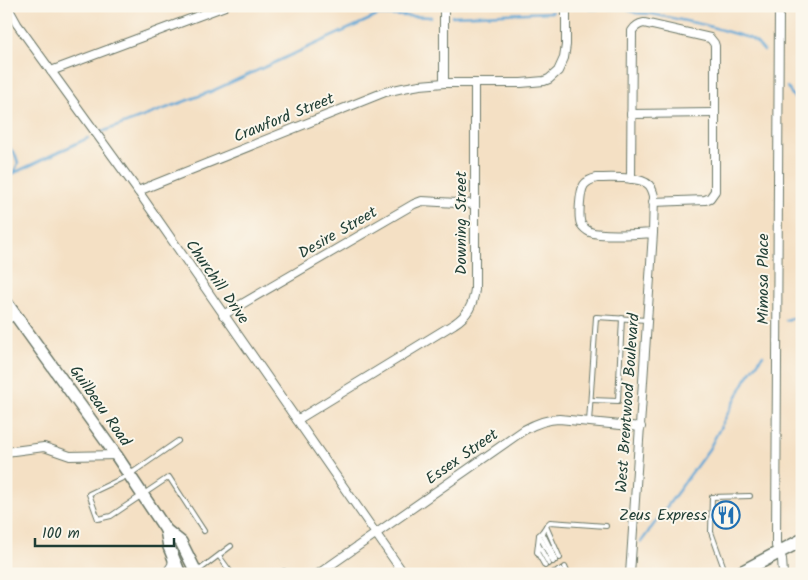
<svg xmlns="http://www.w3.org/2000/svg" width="808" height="580" viewBox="0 0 808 580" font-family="Kalam,sans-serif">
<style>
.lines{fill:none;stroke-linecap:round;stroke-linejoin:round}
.stream{stroke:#5ea4d4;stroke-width:2.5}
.lane-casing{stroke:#6a7666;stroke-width:6}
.street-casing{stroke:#6a7666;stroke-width:10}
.secondary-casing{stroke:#6a7666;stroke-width:14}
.primary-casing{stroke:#6a7666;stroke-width:15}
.lane{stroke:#fff;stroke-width:4}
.street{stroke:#fff;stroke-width:8}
.secondary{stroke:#fff;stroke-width:11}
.primary{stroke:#fff;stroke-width:12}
.labels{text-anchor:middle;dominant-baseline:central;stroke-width:4;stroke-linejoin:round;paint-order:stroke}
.street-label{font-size:16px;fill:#1f3d34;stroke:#fbf7ec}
.poi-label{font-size:16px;fill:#1f3d34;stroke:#fbf7ec;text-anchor:end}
</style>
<rect width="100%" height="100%" fill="#fbf7ec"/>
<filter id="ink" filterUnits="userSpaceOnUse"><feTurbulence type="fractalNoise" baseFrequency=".02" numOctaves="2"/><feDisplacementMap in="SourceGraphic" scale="10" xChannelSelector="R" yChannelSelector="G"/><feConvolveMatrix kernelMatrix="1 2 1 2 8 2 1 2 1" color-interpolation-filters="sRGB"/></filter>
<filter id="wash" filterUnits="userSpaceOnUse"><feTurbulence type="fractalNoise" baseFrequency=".0096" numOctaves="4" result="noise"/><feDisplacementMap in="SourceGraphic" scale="20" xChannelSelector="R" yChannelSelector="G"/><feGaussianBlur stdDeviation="1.12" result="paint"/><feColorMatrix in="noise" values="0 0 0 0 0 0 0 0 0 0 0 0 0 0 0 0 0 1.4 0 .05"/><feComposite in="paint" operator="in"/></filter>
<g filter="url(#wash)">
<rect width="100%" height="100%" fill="#f4e0c4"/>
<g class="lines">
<g class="stream">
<path d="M590,9L624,8L636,13L652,14L705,25L749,38L757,43L764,51"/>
<path d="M452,16L553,12"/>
<path d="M787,87L797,102L802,105"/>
<path d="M99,133L210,92L379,15L431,17"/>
<path d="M6,144L15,154L18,163L14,173L6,176"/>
<path d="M14,173L88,138"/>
<path d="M786,320L793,318L802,319"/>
<path d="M641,542L709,449L746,379L763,355"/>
</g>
</g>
</g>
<g filter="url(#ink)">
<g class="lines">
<g class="lane-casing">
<g id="lane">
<path d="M6,322L16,317"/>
<path d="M591,400L618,401L622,318"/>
<path d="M589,422L596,317L647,320"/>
<path d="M178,441L129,475L89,494L98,519L111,516L169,477L204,531"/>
<path d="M546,526L542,532L556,560"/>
<path d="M542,532L539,535L553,562"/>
<path d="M539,535L538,544L549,564"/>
<path d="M538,544L537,552L545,566"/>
<path d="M219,556L232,574"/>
<path d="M560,558L546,526L550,522L606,526"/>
<path d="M565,567L568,574"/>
<path d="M561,569L564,574"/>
<path d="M558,570L559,574"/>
<path d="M198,571L231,546"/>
<path d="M554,572L555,574"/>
<path d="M280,574L284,571L287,574"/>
<path d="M726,574L711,532L712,497L750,496"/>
</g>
</g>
<g class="street-casing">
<g id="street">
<path d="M7,6L17,24L138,191L404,574"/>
<path d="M444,6V83"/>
<path d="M779,6L776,539V546L782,559L783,574"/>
<path d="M51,71L225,6"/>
<path d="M631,114L715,113"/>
<path d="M631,179L632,31C635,26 638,24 644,23L710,38L714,43L715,46V191L710,198L705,200L653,202"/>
<path d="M138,191L385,92L403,88L420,85L444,83H521L544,81L549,79L558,71L564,58L566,45V6"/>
<path d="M223,315L414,204L422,201L474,204"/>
<path d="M297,420L454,324C468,315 473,305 475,289V83"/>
<path d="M6,452L44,447L70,456L116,455"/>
<path d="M166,574L172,565L173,559"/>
<path d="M318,574L524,430C535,424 546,419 559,419L641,427"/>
<path d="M630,574L653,233L654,196C653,192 652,188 649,185C640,176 610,178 597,178C592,179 587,181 584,185C580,191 578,217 581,224C583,227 586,230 590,232C600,236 639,234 653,233"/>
</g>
</g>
<g class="secondary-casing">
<g id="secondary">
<path d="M6,302L116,455L166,530L181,542L197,574"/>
<path d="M166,530L169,547L180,574"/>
</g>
</g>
<g class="primary-casing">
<path id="primary" d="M738,574L802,540"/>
</g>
<use href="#lane" class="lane"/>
<use href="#street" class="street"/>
<use href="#secondary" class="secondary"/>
<use href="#primary" class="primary"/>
</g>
</g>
<defs>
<g id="restaurant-ring" transform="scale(1.4375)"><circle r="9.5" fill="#fbf7ec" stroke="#1f6fb2" stroke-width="1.5"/><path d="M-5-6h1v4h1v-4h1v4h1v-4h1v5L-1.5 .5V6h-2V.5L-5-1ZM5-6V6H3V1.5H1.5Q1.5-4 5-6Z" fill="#1f6fb2"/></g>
</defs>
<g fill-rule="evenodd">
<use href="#restaurant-ring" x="726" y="515"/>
</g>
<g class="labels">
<g class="street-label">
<text transform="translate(284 118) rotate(-22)">Crawford Street</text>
<text transform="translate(461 223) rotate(-90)">Downing Street</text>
<text transform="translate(338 233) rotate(-30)">Desire Street</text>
<text transform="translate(763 279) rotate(-90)">Mimosa Place</text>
<text transform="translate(217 282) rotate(55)">Churchill Drive</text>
<text transform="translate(628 403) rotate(-86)">West Brentwood Boulevard</text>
<text transform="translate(100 406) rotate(55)">Guilbeau Road</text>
<text transform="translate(462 457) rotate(-35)">Essex Street</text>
</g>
<g class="poi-label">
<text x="707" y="515">Zeus Express</text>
</g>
</g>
<rect width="808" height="580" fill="none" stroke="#fbf7ec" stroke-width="25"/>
<path d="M35 538v8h139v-8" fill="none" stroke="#1f3d34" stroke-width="2.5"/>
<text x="42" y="538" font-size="15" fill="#1f3d34" stroke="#fbf7ec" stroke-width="4" paint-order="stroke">100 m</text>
</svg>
